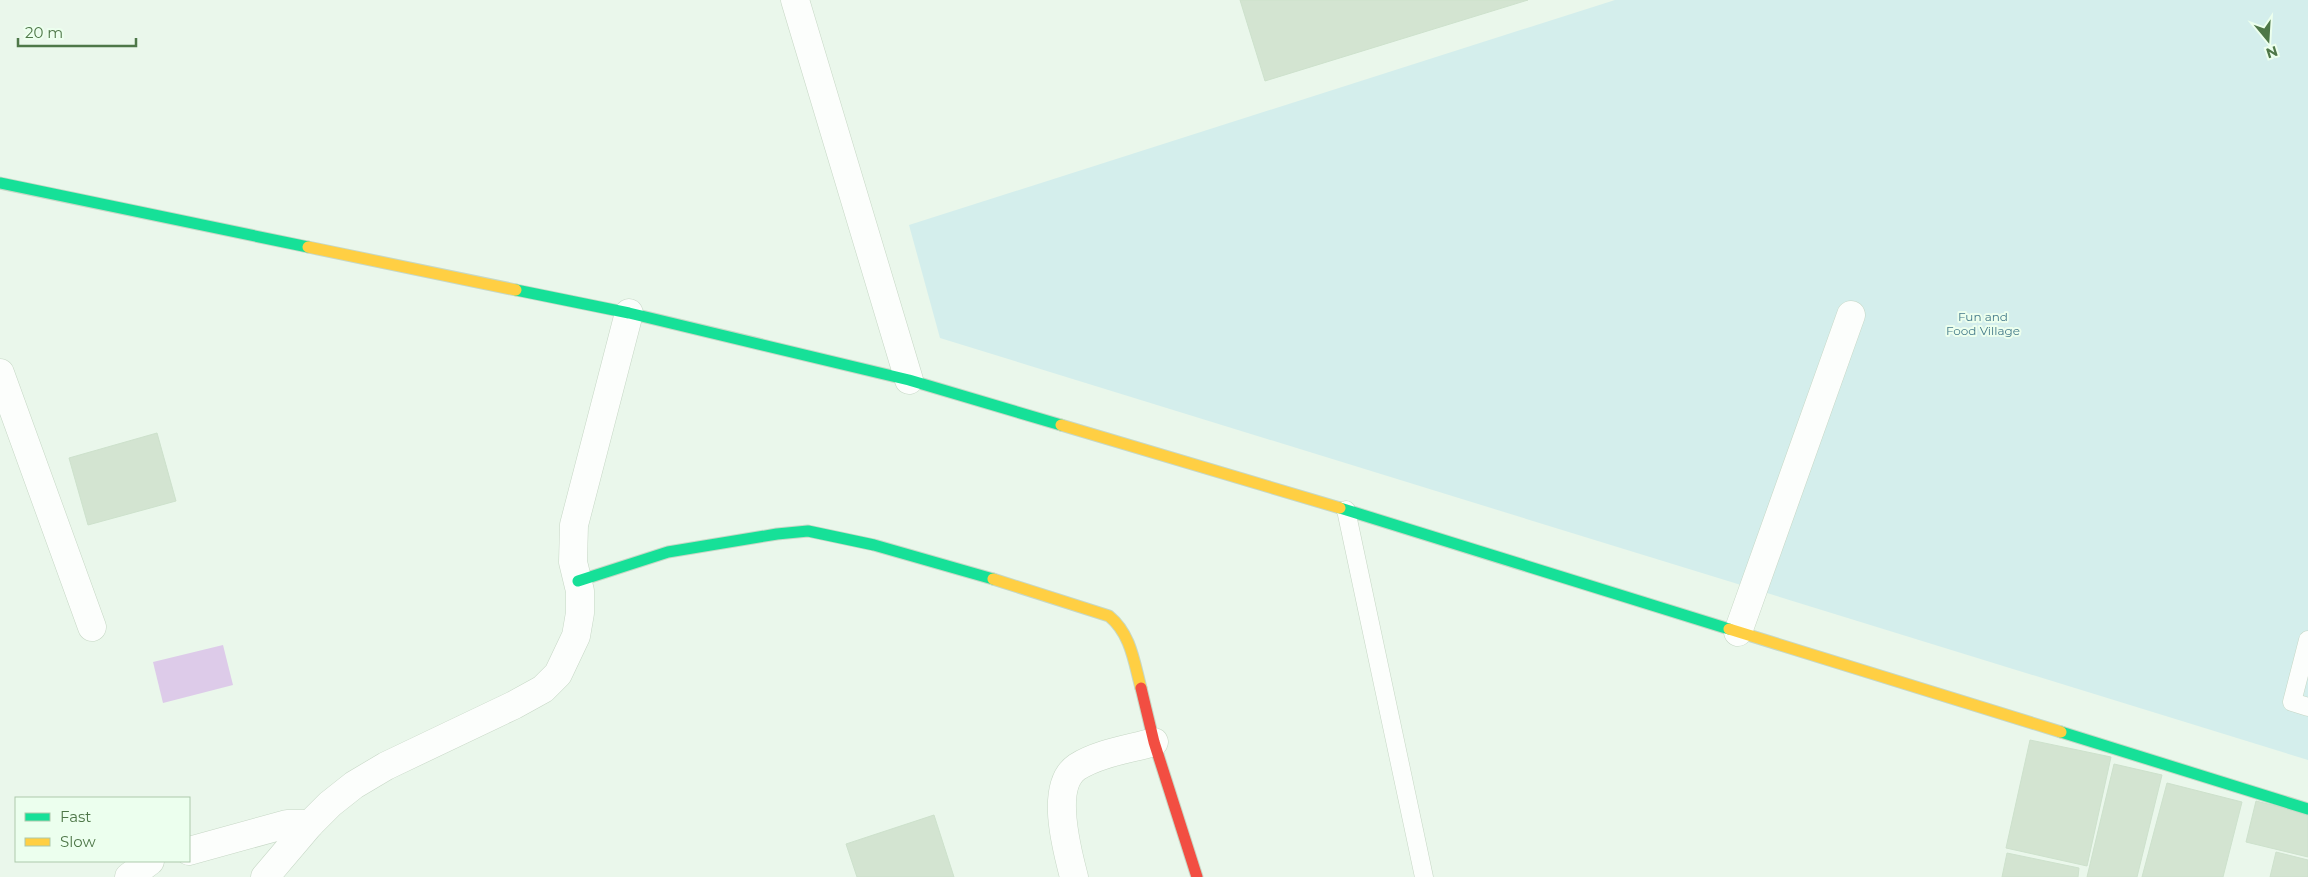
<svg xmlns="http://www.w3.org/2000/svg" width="2308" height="877" viewBox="0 0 2308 877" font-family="Montserrat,sans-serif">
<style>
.green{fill:#d4eeec}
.water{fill:#ddcbe9}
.building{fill:#d3e4d1;stroke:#cde1cc}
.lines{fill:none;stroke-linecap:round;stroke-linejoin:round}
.lane-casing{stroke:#c6d7c5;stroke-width:19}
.street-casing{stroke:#c6d7c5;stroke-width:29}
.fast-casing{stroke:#c6d8c6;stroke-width:13}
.slow-casing{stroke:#c6d8c6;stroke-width:13}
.jam-casing{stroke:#c6d8c6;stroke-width:13}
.lane{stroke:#fcfefc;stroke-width:18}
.street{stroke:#fcfefc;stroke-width:28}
.fast{stroke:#16e098;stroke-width:11}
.slow{stroke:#ffcf43;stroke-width:11}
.jam{stroke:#f24e42;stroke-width:11}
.labels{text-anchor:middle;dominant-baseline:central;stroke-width:4;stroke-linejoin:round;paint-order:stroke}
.park-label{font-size:12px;fill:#457b8a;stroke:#ecffee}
</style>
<rect width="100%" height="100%" fill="#eaf7eb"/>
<path class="green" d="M1615,0H2308V760L940,338L909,225Z"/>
<path class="water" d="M223,645L233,685L163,703L153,662Z"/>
<g class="building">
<path d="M1240,0H1528L1265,81Z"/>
<path d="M157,433L176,501L88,525L69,458Z"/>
<path d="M2030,740L2111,757L2087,866L2006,848Z"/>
<path d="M2114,764L2162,775L2137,877H2087Z"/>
<path d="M2167,783L2242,802L2223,877H2142Z"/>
<path d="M2256,801L2308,814V857L2246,842Z"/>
<path d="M934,815L954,877H857L846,844Z"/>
<path d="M2276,852L2308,860V877H2270Z"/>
<path d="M2007,853L2079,868L2078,877H2002Z"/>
</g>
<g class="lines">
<g class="lane-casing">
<g id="lane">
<path d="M1346,510L1424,877"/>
<path d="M2308,640L2292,702L2308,707"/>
</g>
</g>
<g class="street-casing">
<g id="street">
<path d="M795,0L909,380"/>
<path d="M0,373L92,627"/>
<path d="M1738,632L1851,315"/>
<path d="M189,851L287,824H310"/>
<path d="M129,877L150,861"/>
<path d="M265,877L310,824L330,804L354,785L386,766L514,705L543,689L558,674L576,636L580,613V591L573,562L574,525L629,313"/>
<path d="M1074,877C1067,850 1049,786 1077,767C1099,753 1130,749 1154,742"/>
</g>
</g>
<g class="fast-casing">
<g id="fast">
<path d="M0,183L308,247"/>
<path d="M516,290L629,313L909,380L1061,425"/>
<path d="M1340,508L1729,629"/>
<path d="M578,581L668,552L777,534L808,531L874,545L993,579"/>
<path d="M2061,732L2308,809"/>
</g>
</g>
<g class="slow-casing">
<g id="slow">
<path d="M308,247L516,290"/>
<path d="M1061,425L1340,508"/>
<path d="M993,579L1109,616C1131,634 1134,662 1141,688"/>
<path d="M1729,629L2061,732"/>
</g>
</g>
<g class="jam-casing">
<path id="jam" d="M1141,688L1154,742L1197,877"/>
</g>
<use href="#lane" class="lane"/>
<use href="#street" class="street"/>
<use href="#fast" class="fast"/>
<use href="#slow" class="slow"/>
<use href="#jam" class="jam"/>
</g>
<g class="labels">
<g class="park-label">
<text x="1983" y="316">Fun and<tspan x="1983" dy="14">Food Village</tspan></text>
</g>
</g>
<rect x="15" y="797" width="175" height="65" fill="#ecffee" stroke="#adc9ac"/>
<rect x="25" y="813" width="25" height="8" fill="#16e098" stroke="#adc9ac"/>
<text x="60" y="822" font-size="15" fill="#4e7748">Fast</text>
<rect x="25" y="838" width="25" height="8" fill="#ffcf43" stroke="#adc9ac"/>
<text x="60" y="847" font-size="15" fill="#4e7748">Slow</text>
<g transform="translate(2268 40) rotate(162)" stroke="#ecffee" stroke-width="4" paint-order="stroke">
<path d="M0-4L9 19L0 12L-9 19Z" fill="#4e7748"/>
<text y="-8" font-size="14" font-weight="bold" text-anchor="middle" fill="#4e7748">N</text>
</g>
<path d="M18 38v8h118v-8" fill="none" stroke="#4e7748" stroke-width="2.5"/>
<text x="25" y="38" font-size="15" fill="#4e7748" stroke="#ecffee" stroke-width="4" paint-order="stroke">20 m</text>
</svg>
